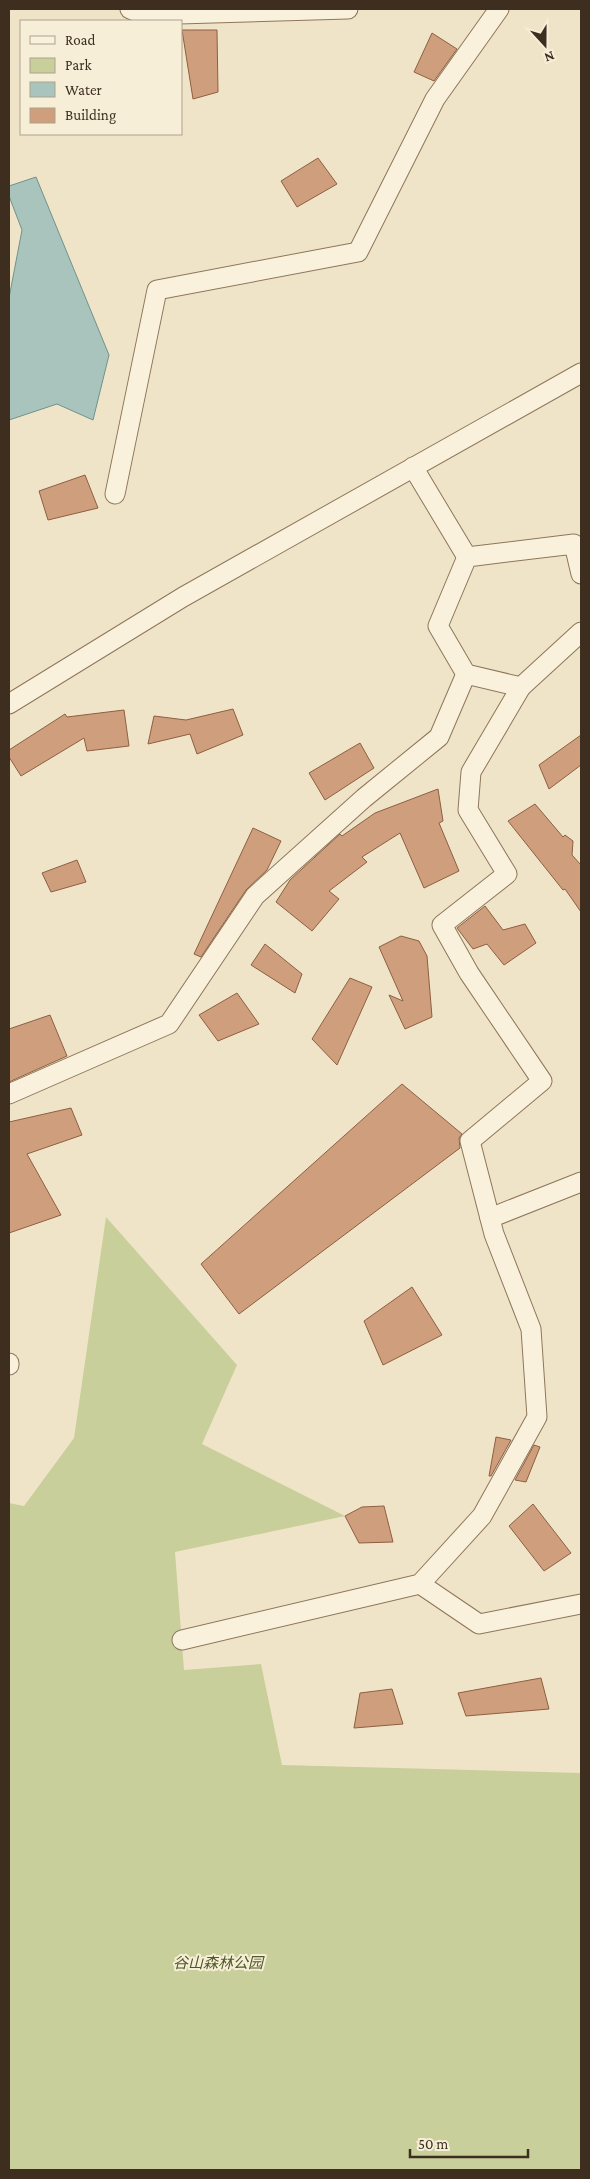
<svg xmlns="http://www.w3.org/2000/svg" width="590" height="2179" viewBox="0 0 590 2179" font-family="'Crimson Pro','Noto Sans SC',serif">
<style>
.green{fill:#c9cf9b}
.water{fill:#a9c4bc;stroke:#6f938a}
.building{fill:#cf9f7d;stroke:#8d5f41}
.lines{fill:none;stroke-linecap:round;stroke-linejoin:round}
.street-casing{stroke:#8d765c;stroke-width:21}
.street{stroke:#faf1dc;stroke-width:19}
.labels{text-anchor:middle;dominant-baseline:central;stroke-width:4;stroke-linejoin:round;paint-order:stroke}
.park-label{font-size:15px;font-style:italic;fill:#4d5a26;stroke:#f7eed8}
</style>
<rect width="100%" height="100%" fill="#f0e4c8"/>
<path class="green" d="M106,1217L237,1365L202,1444L345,1516L175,1552L184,1670L261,1664L282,1765L581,1773V2170H9V1503L24,1506L74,1438Z"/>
<path class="water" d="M36,177L109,355L93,420L57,404L9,420V298L22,230L9,196V186Z"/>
<g class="building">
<path d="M182,30H217L218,92L193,99Z"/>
<path d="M432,33L457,49L434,81L414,72Z"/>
<path d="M318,158L337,184L297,207L281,181Z"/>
<path d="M85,475L98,508L48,520L39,491Z"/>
<path d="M233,709L243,735L197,754L190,734L148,744L154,716L186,720Z"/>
<path d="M124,710L129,746L87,751L84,738L21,776L9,757V750L65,714L67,717Z"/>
<path d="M581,735V765L549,789L539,765Z"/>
<path d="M360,743L374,768L325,800L309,773Z"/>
<path d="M438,789L443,821L439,823L459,871L424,888L400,833L362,857L367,862L329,891L339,899L312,931L276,902L290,880L340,834L342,836L375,813Z"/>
<path d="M535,804L563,837L565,835L573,841L572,855L581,865V912L565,889L563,890L508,821Z"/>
<path d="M253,828L281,841L267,870L246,890L201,957L194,954Z"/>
<path d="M77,860L86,882L51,892L42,873Z"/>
<path d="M485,906L503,930L525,924L536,943L504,965L487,944L473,949L457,928Z"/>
<path d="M401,936L419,941L427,956L432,1017L405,1029L389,995L403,1001L379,947Z"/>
<path d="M265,944L302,974L295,993L251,965Z"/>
<path d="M350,978L372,987L337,1065L312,1039Z"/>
<path d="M237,993L259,1024L218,1041L199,1015Z"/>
<path d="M50,1015L67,1056L9,1082V1029Z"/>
<path d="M402,1084L462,1134L459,1138L460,1148L239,1314L201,1264Z"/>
<path d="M71,1108L82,1135L27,1154L61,1215L9,1233V1122Z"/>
<path d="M412,1287L442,1335L383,1365L364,1321Z"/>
<path d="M496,1437L511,1440L491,1476H489Z"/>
<path d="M534,1445L540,1447L526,1482L515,1480Z"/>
<path d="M533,1504L571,1553L544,1571L509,1526Z"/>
<path d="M384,1506L393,1542L359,1543L345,1516L362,1507Z"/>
<path d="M541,1678L549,1709L466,1716L458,1693Z"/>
<path d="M392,1689L403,1724L354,1728L360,1693Z"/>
</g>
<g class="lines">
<g class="street-casing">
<g id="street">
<path d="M130,9L145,15L348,9"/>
<path d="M413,467L467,557"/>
<path d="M115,494L157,290L358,252L435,99L499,9"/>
<path d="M581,574L574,544L467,557L438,626L466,674L521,687L581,632"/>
<path d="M9,704L183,597L581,373"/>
<path d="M9,1094L169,1024L255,896L364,798L439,737L466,674"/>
<path d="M490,1218L581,1182"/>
<path d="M9,1363V1365"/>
<path d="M420,1584L479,1624L581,1604"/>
<path d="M182,1640L420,1584L482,1516L537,1417L531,1329L494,1234L470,1141L542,1081L469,973L442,925L507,874L468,810L471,772L521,687"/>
</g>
</g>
<use href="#street" class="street"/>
</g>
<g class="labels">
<g class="park-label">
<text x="218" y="1963">谷山森林公园</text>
</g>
</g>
<rect width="590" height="2179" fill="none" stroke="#3d2e20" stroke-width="20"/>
<rect x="20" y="20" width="162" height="115" fill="#f7eed8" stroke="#ada18e"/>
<rect x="30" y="36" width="25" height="8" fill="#faf1dc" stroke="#ada18e"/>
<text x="65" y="45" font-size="15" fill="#3d2e20">Road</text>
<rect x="30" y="58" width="25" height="15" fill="#c9cf9b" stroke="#ada18e"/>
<text x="65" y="70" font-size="15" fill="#3d2e20">Park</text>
<rect x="30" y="82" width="25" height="15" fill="#a9c4bc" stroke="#ada18e"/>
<text x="65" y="95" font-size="15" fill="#3d2e20">Water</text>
<rect x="30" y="108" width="25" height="15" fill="#cf9f7d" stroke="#ada18e"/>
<text x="65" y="120" font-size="15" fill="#3d2e20">Building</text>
<g transform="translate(545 45) rotate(159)" stroke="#f7eed8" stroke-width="4" paint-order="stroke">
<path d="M0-4L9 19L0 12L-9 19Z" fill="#3d2e20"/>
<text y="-8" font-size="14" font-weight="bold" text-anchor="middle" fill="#3d2e20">N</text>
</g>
<path d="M410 2149v8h118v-8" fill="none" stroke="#3d2e20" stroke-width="2.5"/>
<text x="418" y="2149" font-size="15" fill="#3d2e20" stroke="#f7eed8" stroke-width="4" paint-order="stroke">50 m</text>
</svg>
